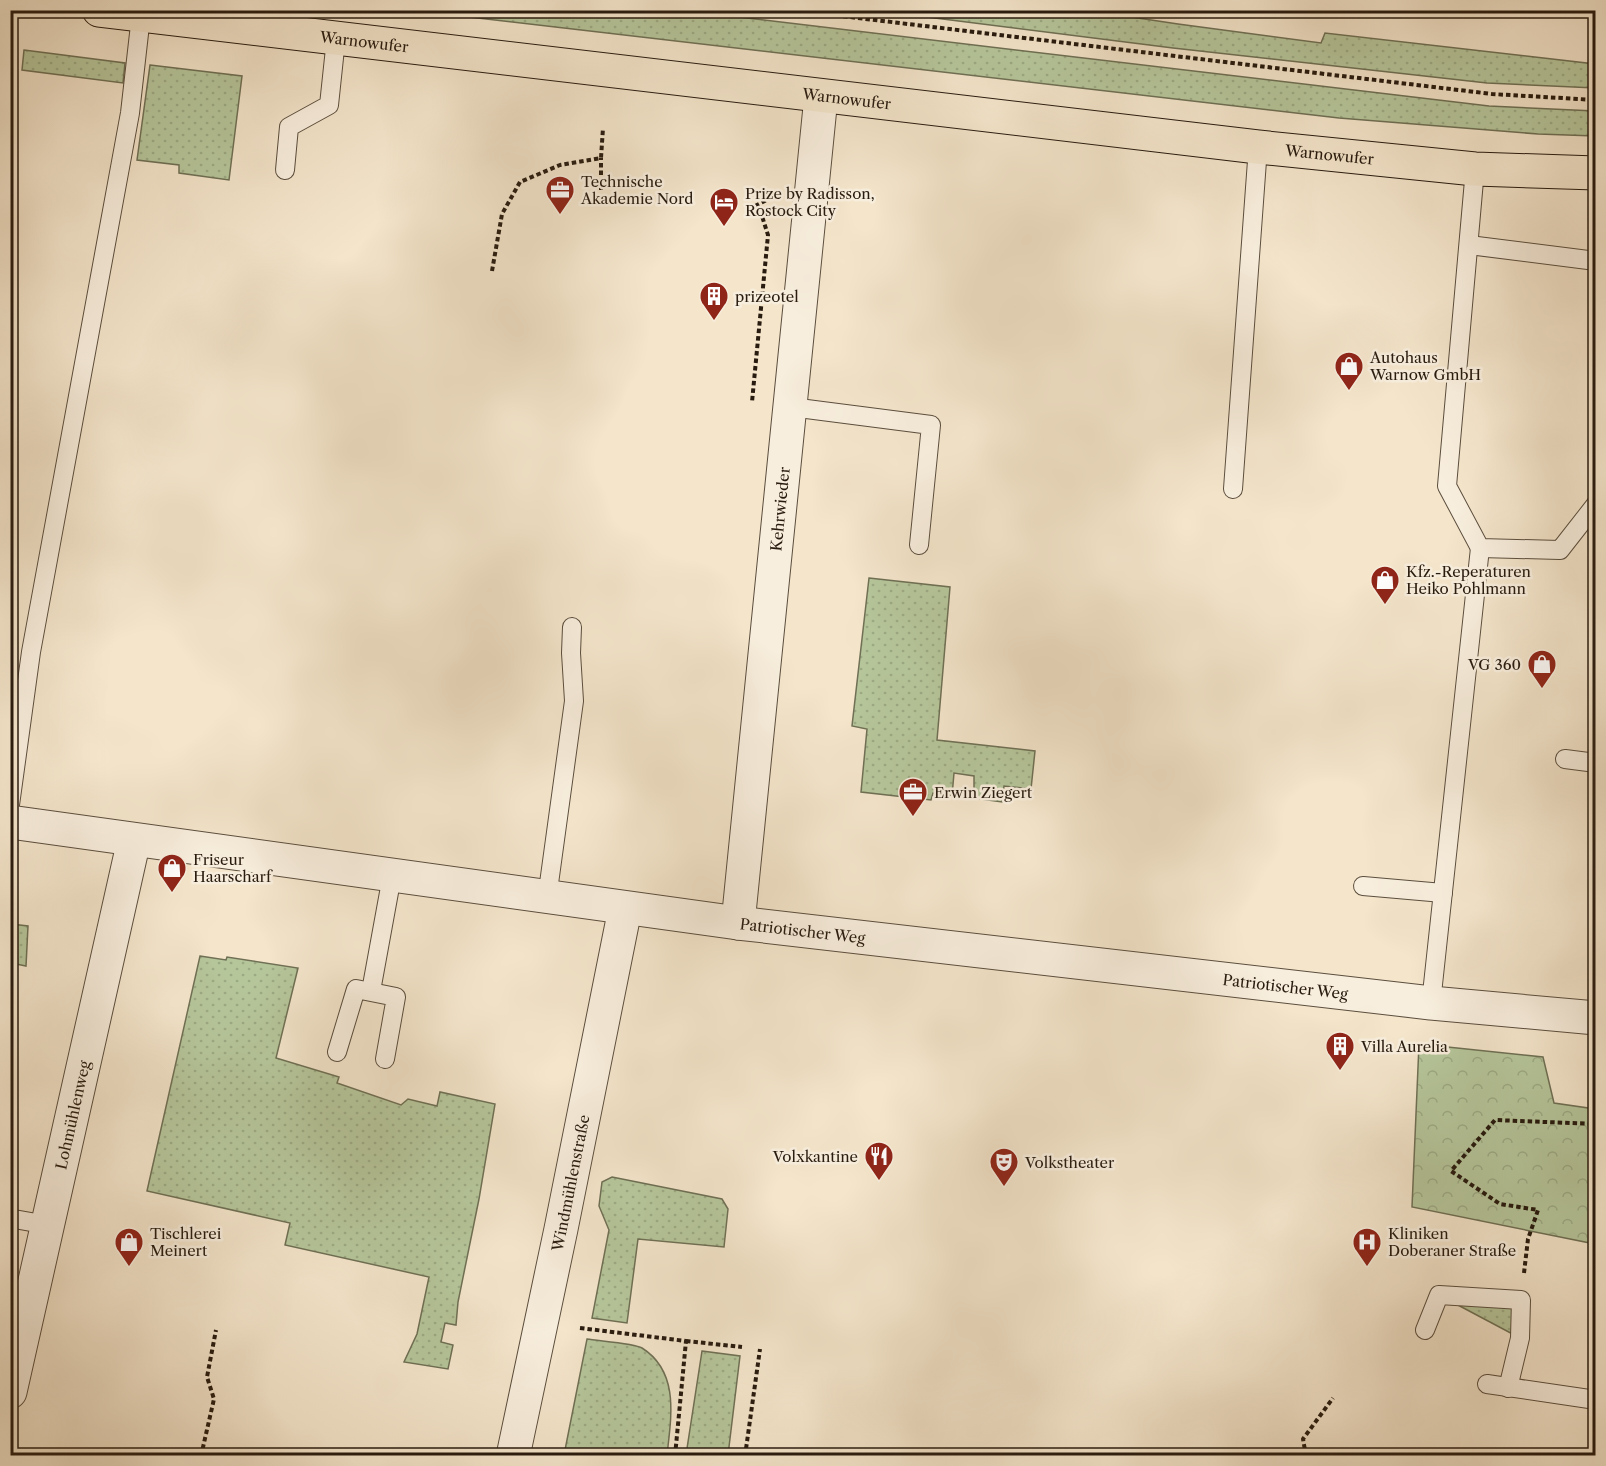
<svg xmlns="http://www.w3.org/2000/svg" width="1606" height="1466" viewBox="0 0 1606 1466" font-family="'Libre Caslon Text',serif">
<style>
.grass{fill:url(#grass-dots);stroke:#6f7055;stroke-width:1.5}
.forest{fill:url(#forest-crowns);stroke:#6f7055;stroke-width:1.5}
.lines{fill:none;stroke-linecap:round;stroke-linejoin:round}
.lane-casing{stroke:#5b4e3e;stroke-width:20}
.street-casing{stroke:#5b4e3e;stroke-width:35}
.primary-casing{stroke:#281b0f;stroke-width:35}
.path{stroke:#281b0f;stroke-width:4;stroke-dasharray:4.5 3;stroke-linecap:butt}
.lane{stroke:#f8eedd;stroke-width:18}
.street{stroke:#f8eedd;stroke-width:33}
.primary{stroke:#f4e5cb;stroke-width:33}
.labels{text-anchor:middle;dominant-baseline:central;stroke-width:5;stroke-linejoin:round;paint-order:stroke}
.street-label{font-size:15px;fill:#281b0f;stroke:#f8eedd}
.poi-label{font-size:15px;fill:#281b0f;stroke:#f8eedd;text-anchor:start}
</style>
<defs>
<pattern id="grass-dots" width="8" height="8" patternUnits="userSpaceOnUse" patternTransform="scale(1.5)"><rect width="8" height="8" fill="#b6c69b"/><path d="M2 2h.1M6 6h.1" fill="none" stroke="#9caa84" stroke-width="1.8" stroke-linecap="round"/></pattern>
<pattern id="forest-crowns" width="20" height="18" patternUnits="userSpaceOnUse" patternTransform="scale(1.5)"><rect width="20" height="18" fill="#b6c69b"/><path d="M2 6a3 3 0 1 1 6 0M12 15a3 3 0 1 1 6 0" fill="none" stroke="#9caa84"/></pattern>
</defs>
<rect width="100%" height="100%" fill="#f4e5cb"/>
<filter id="stains"><feTurbulence type="fractalNoise" baseFrequency=".00333" numOctaves="4"/><feColorMatrix values="0 0 0 0 .2 0 0 0 0 .09 0 0 0 0 .02 0 0 0 .5 -.17"/></filter>
<radialGradient id="worn" r=".72"><stop offset=".6" stop-color="#630" stop-opacity="0"/><stop offset="1" stop-color="#630" stop-opacity=".3"/></radialGradient>
<g class="grass">
<path d="M541,10L583,16L607,10L688,11L1489,106L1595,111V136L1538,134L1339,118L417,11Z"/>
<path d="M879,11H1091L1178,24L1321,43L1325,33L1595,64V88L1487,83L1173,48Z"/>
<path d="M24,50L125,63L123,83L22,70Z"/>
<path d="M150,65L242,76L229,180L179,173V165L137,160Z"/>
<path d="M869,578L950,587L937,740L1035,751L1031,789L1004,786L1002,802L974,798V776L954,773L952,796L933,793L931,800L861,792L867,729L852,726Z"/>
<path d="M11,924L28,926L26,966L11,963Z"/>
<path d="M200,956L226,960L227,957L298,968L276,1058L339,1077L337,1083L401,1105L408,1099L437,1106L440,1092L495,1104L479,1199L458,1302L456,1325L445,1323L441,1342L453,1345L448,1369L404,1362L417,1334L429,1277L285,1245L290,1223L147,1191Z"/>
<path d="M612,1177L722,1199L728,1209L724,1247L638,1239L627,1323L592,1318L609,1230L599,1206L602,1182Z"/>
<path d="M1439,1295L1521,1300L1520,1338Z"/>
<path d="M587,1339C598,1341 634,1343 642,1348C680,1372 671,1418 667,1455H564Z"/>
<path d="M702,1351L740,1356L728,1455H686Z"/>
</g>
<path class="forest" d="M1419,1044L1543,1057L1554,1103L1595,1109V1244L1412,1207Z"/>
<g class="lines">
<g class="lane-casing">
<g id="lane">
<path d="M1475,169L1447,486L1480,548L1560,550L1596,504"/>
<path d="M285,170L289,127L329,105L336,39"/>
<path d="M1469,245L1596,261"/>
<path d="M791,407L931,425L919,545"/>
<path d="M1233,489L1258,147"/>
<path d="M1565,759L1596,763"/>
<path d="M10,805L31,652L130,113L141,16"/>
<path d="M1363,886L1443,893"/>
<path d="M547,898L574,701L571,653L572,627"/>
<path d="M371,991L392,876"/>
<path d="M1431,1003L1480,548"/>
<path d="M337,1052L356,989L396,997L385,1059"/>
<path d="M14,1219L48,1225"/>
<path d="M1425,1330L1439,1295L1521,1300L1520,1338L1508,1388"/>
<path d="M1487,1384L1596,1400"/>
</g>
</g>
<g class="street-casing">
<g id="street">
<path id="s1" d="M10,822L738,923L1431,1003L1596,1018"/>
<path id="s2" d="M738,923L821,97"/>
<path id="s3" d="M10,1392L134,840"/>
<path id="s4" d="M513,1456L561,1229L625,909"/>
</g>
</g>
<g class="primary-casing">
<g id="primary">
<path id="s5" d="M99,10L1258,147L1475,169L1596,173"/>
</g>
</g>
<g class="path">
<path d="M791,10L1492,94L1596,100"/>
<path d="M10,117H12"/>
<path d="M601,190V158"/>
<path d="M755,206L776,195"/>
<path d="M748,211L755,206L761,213L768,235L752,402"/>
<path d="M492,271L502,214L520,182L560,165L601,158L603,128"/>
<path d="M1524,1273L1528,1239L1538,1210L1500,1204L1451,1171L1495,1120L1596,1124"/>
<path d="M580,1328L686,1341L675,1456"/>
<path d="M686,1341L742,1347"/>
<path d="M201,1456L214,1399L207,1377L216,1330"/>
<path d="M745,1456L760,1349"/>
<path d="M1306,1456L1303,1439L1333,1398"/>
</g>
<use href="#lane" class="lane"/>
<use href="#street" class="street"/>
<use href="#primary" class="primary"/>
</g>
<defs>
<g id="office-pin" transform="scale(1.5)"><path d="M0 17L-7.5 6A9.5 9.5 0 1 1 7.5 6Z" fill="#8f2418" stroke="#f8eedd"/><path d="M-6-3h4V-5.5h4V-3h4V5H-6ZM-1-4.5V-3h2v-1.5ZM-6 0V1H6V0Z" fill="#fff"/></g>
<g id="hotel-pin" transform="scale(1.5)"><path d="M0 17L-7.5 6A9.5 9.5 0 1 1 7.5 6Z" fill="#8f2418" stroke="#f8eedd"/><path d="M-6-4.5h1.5V1H6V5H4.5V3h-9V5H-6ZM-4 0a1.8 1.8 0 1 1 3.6 0ZM.5 0V-2.5h3Q6-2.5 6 0Z" fill="#fff"/></g>
<g id="building-pin" transform="scale(1.5)"><path d="M0 17L-7.5 6A9.5 9.5 0 1 1 7.5 6Z" fill="#8f2418" stroke="#f8eedd"/><path d="M-4-6H4V6H1V3H-1V6H-4ZM-2.5-4.3h1.7v1.8h-1.7ZM.8-4.3h1.7v1.8H.8ZM-2.5-1h1.7V.8h-1.7ZM.8-1h1.7V.8H.8Z" fill="#fff"/></g>
<g id="shop-pin" transform="scale(1.5)"><path d="M0 17L-7.5 6A9.5 9.5 0 1 1 7.5 6Z" fill="#8f2418" stroke="#f8eedd"/><path d="M-5-2.5h2.3a2.7 3.5 0 0 1 5.4 0H5L5.5 6h-11ZM-1.5-2.5h3a1.5 2.3 0 0 0-3 0Z" fill="#fff"/></g>
<g id="restaurant-pin" transform="scale(1.5)"><path d="M0 17L-7.5 6A9.5 9.5 0 1 1 7.5 6Z" fill="#8f2418" stroke="#f8eedd"/><path d="M-5-6h1v4h1v-4h1v4h1v-4h1v5L-1.5 .5V6h-2V.5L-5-1ZM5-6V6H3V1.5H1.5Q1.5-4 5-6Z" fill="#fff"/></g>
<g id="theatre-pin" transform="scale(1.5)"><path d="M0 17L-7.5 6A9.5 9.5 0 1 1 7.5 6Z" fill="#8f2418" stroke="#f8eedd"/><path d="M-5-5.5Q0-4 5-5.5V0Q5 5 0 6Q-5 5-5 0ZM-3.3-2.5H-1v1.5H-3.3ZM1-2.5H3.3v1.5H1ZM-2.8 1Q0 5.5 2.8 1Z" fill="#fff"/></g>
<g id="hospital-pin" transform="scale(1.5)"><path d="M0 17L-7.5 6A9.5 9.5 0 1 1 7.5 6Z" fill="#8f2418" stroke="#f8eedd"/><path d="M-5-5h3v3.5h4V-5h3V5h-3V1.5h-4V5h-3Z" fill="#fff"/></g>
</defs>
<g fill-rule="evenodd">
<use href="#office-pin" x="560" y="190"/>
<use href="#hotel-pin" x="724" y="202"/>
<use href="#building-pin" x="714" y="296"/>
<use href="#shop-pin" x="1349" y="366"/>
<use href="#shop-pin" x="1385" y="580"/>
<use href="#shop-pin" x="1542" y="664"/>
<use href="#office-pin" x="913" y="792"/>
<use href="#shop-pin" x="172" y="868"/>
<use href="#building-pin" x="1340" y="1046"/>
<use href="#restaurant-pin" x="879" y="1156"/>
<use href="#theatre-pin" x="1004" y="1162"/>
<use href="#shop-pin" x="129" y="1242"/>
<use href="#hospital-pin" x="1367" y="1242"/>
</g>
<g class="labels">
<g class="street-label">
<text stroke="none"><textPath href="#s5" startOffset="267">Warnowufer</textPath></text>
<text stroke="none"><textPath href="#s5" startOffset="753">Warnowufer</textPath></text>
<text stroke="none"><textPath href="#s5" startOffset="1239">Warnowufer</textPath></text>
<text stroke="none"><textPath href="#s2" startOffset="416">Kehrwieder</textPath></text>
<text stroke="none"><textPath href="#s1" startOffset="800">Patriotischer Weg</textPath></text>
<text stroke="none"><textPath href="#s1" startOffset="1286">Patriotischer Weg</textPath></text>
<text stroke="none"><textPath href="#s3" startOffset="284">Lohmühlenweg</textPath></text>
<text stroke="none"><textPath href="#s4" startOffset="279">Windmühlenstraße</textPath></text>
</g>
<g class="poi-label">
<text x="581" y="181">Technische<tspan x="581" dy="17">Akademie Nord</tspan></text>
<text x="745" y="193">Prize by Radisson,<tspan x="745" dy="17">Rostock City</tspan></text>
<text x="735" y="296">prizeotel</text>
<text x="1370" y="357">Autohaus<tspan x="1370" dy="17">Warnow GmbH</tspan></text>
<text x="1406" y="571">Kfz.-Reperaturen<tspan x="1406" dy="17">Heiko Pohlmann</tspan></text>
<text x="1521" y="664" text-anchor="end">VG 360</text>
<text x="934" y="792">Erwin Ziegert</text>
<text x="193" y="859">Friseur<tspan x="193" dy="17">Haarscharf</tspan></text>
<text x="1361" y="1046">Villa Aurelia</text>
<text x="858" y="1156" text-anchor="end">Volxkantine</text>
<text x="1025" y="1162">Volkstheater</text>
<text x="150" y="1233">Tischlerei<tspan x="150" dy="17">Meinert</tspan></text>
<text x="1388" y="1233">Kliniken<tspan x="1388" dy="17">Doberaner Straße</tspan></text>
</g>
</g>
<rect width="1606" height="1466" fill="none" stroke="#f4e5cb" stroke-width="36"/>
<rect x="12" y="12" width="1582" height="1442" fill="none" stroke="#281b0f" stroke-width="3"/>
<rect x="18" y="18" width="1570" height="1430" fill="none" stroke="#281b0f" stroke-width="1.5"/>
<rect width="100%" height="100%" filter="url(#stains)"/>
<rect width="100%" height="100%" fill="url(#worn)"/>
</svg>
